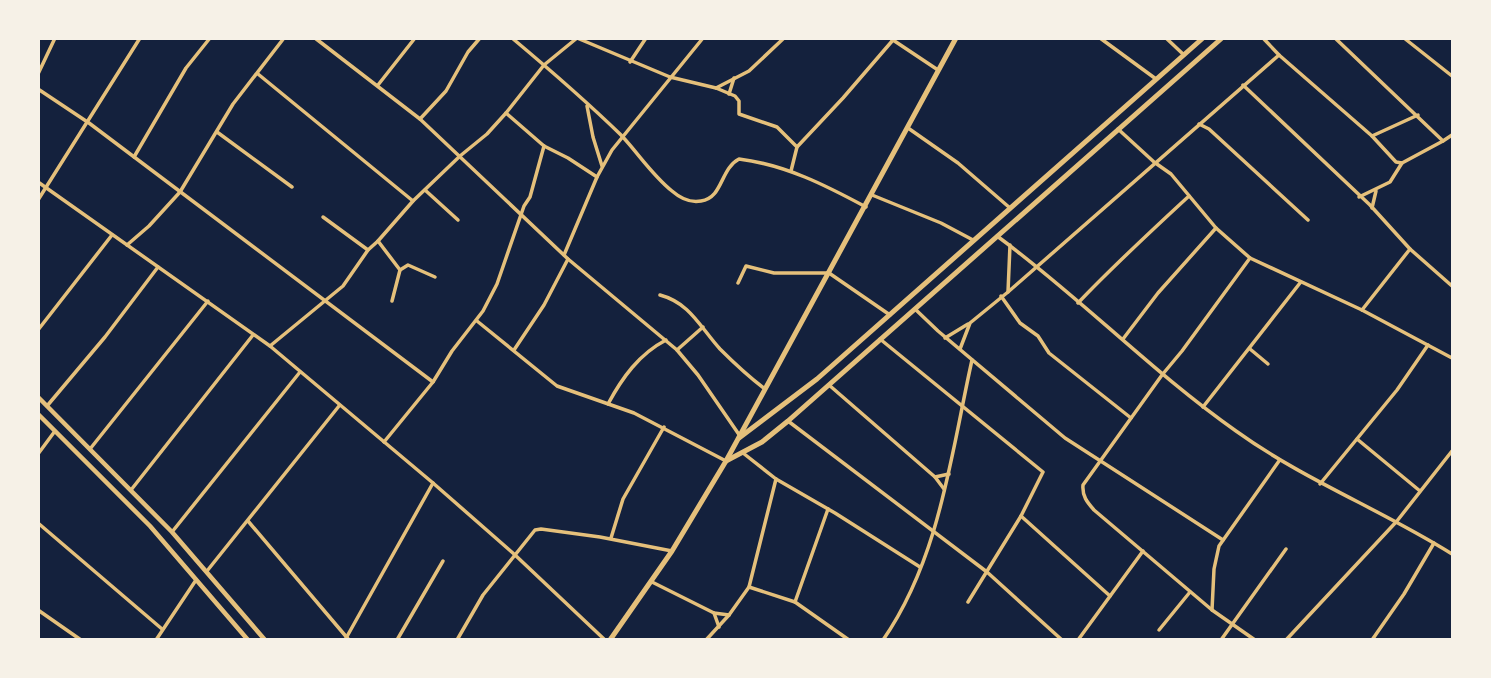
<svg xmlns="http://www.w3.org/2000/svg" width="1491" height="678" viewBox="0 0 1491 678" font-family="Lato,sans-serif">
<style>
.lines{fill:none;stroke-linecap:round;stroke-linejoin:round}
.minor{stroke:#e5c07b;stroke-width:3.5}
.secondary{stroke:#e5c07b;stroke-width:4.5}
.primary{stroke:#e5c07b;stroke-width:5}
</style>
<rect width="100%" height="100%" fill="#14213d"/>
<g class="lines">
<g class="minor">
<path d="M315,38L420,119L568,259L677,350L698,375L740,436"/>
<path d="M512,38C549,69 586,101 621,135C638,153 652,175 672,191C680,198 690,203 701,201C723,198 720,169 739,159C786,165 825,185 866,207"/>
<path d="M577,38L670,77L716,88L735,96L739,101V114L777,127L797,147"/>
<path d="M890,38L938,70"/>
<path d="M1100,38L1156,79"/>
<path d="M1166,38L1184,55"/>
<path d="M1335,38L1443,141L1452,135"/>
<path d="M1404,38L1452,76"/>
<path d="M1279,55L1372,136L1396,162L1402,163L1443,141"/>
<path d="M630,62L646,38"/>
<path d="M38,74L55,38"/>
<path d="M258,74L413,201"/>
<path d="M378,85L415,38"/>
<path d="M1243,85L1370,205L1410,249L1362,310"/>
<path d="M716,88L749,71L784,38"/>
<path d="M38,89L89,123L433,382"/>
<path d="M729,94L734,78"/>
<path d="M587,106L593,137L602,166"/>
<path d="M506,113L544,146L568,158L597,177"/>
<path d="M420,119L446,91L468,52L480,38"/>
<path d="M1199,124L1209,129L1308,220"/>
<path d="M908,128L958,163L1010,208"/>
<path d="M1118,129L1154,162L1171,174L1216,228L1250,258L1362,310L1452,358"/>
<path d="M217,132L292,187"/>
<path d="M1372,136L1418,115"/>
<path d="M134,157L186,68L210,38"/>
<path d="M791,171L797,147L843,98L893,40"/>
<path d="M38,182L270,346L433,483L514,554L605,640"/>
<path d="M425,190L458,220"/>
<path d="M872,195L941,223L973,240"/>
<path d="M1359,197L1390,182L1402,163"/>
<path d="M38,200L140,38"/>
<path d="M1372,208L1376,191"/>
<path d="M323,217L368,250"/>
<path d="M997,236C1080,297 1152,372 1236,431C1304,480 1382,510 1452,554"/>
<path d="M378,241L400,270L392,301"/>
<path d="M127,245L149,226L180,192L233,104L284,38"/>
<path d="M1410,249L1452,286"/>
<path d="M564,255L597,177L612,150L703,38"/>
<path d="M1250,258L1182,351L1162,375L1083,485C1082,496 1087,502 1094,510L1212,610L1255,640"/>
<path d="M400,270L408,265L435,277"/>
<path d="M738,283L746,266L774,273H829L890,315"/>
<path d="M1008,292L1010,245"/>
<path d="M660,295C690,303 700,327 720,349C734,363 749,377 765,389"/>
<path d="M1001,296L1020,323L1038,336L1049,353L1131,418"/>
<path d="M1078,303C1113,266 1151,231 1189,196"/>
<path d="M915,309L938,331L1065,438L1223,540"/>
<path d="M477,321L557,386L634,413L726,461"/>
<path d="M38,330L112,235"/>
<path d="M945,338L968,324"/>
<path d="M880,339L1043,472L1021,516L968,602"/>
<path d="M1123,339L1158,293L1216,228"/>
<path d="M270,346L343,286L368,250L378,241L413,201L460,156L487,134L506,113L544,65L577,38"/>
<path d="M960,349L970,323L1008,292L1279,55L1263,38"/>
<path d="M1250,349L1268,364"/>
<path d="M514,350L544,305L568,259"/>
<path d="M677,350L703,327"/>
<path d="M829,385L935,477L944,489"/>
<path d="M608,404C622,378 639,354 666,340"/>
<path d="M47,406L105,337L158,267"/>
<path d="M1203,407L1300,283"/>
<path d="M788,421L987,572L1062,640"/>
<path d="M1357,439L1420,491"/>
<path d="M384,442L433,382L452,351L483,311L497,284L524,206L530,197L544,146"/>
<path d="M90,449L208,301"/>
<path d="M743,453L776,479L835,513L920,567"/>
<path d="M38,454L55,431"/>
<path d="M935,477L949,474"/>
<path d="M1320,484L1397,390L1428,345"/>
<path d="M131,490L253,335"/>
<path d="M1021,516L1110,596"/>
<path d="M248,521L349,640"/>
<path d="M38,523L162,629"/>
<path d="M172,532L300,372"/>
<path d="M611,538L623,499L664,427"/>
<path d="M207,571L339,406"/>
<path d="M652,582L714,613L729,615"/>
<path d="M749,587L795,602L849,640"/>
<path d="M795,602L828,509"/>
<path d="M38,610L81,640"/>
<path d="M1212,610L1214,569L1219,546L1279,461"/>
<path d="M714,613L719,627"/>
<path d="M1159,630L1190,592"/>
<path d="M156,640L196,580"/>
<path d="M345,640L433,483"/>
<path d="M397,640L443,561"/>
<path d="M457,640L483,595L535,530L541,529L600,537L672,551"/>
<path d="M706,640L729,615L749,587L776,479"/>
<path d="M883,640C940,558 951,454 972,360"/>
<path d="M1078,640L1143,551"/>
<path d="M1221,640L1286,549"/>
<path d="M1286,640L1397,521L1452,451"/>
<path d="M1372,640L1404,594L1434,543"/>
</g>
<g class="secondary">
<path d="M38,397L172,532L265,640"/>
<path d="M38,414L150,526L248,640"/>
</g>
<g class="primary">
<path d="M739,438L817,379L1203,38"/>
<path d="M726,461L762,442L788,421L1222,38"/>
<path d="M610,640L672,551L726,461L956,38"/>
</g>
</g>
<rect width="1491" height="678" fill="none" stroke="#f6f1e7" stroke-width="80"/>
</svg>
